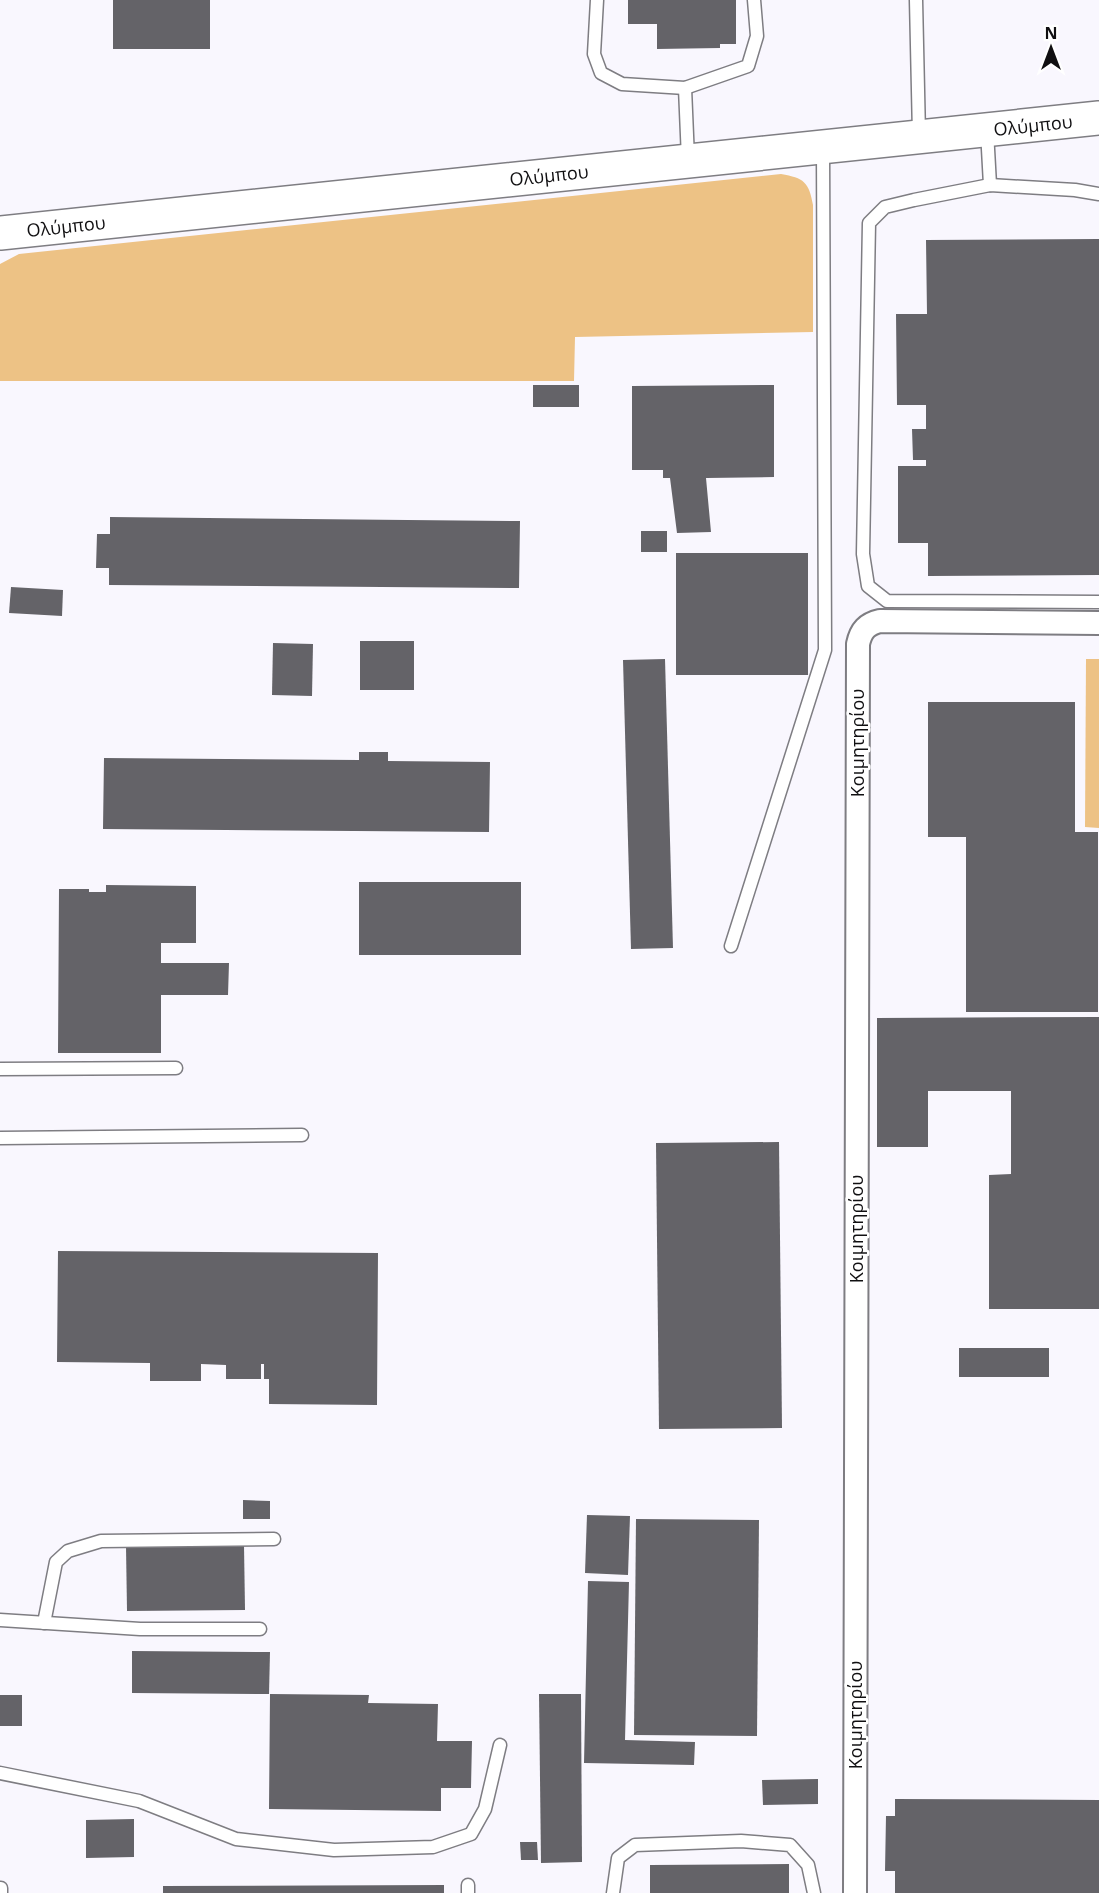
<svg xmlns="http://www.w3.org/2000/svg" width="1099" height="1893" viewBox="0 0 1099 1893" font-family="'Open Sans',sans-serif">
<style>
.green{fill:#edc285}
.building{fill:#646368}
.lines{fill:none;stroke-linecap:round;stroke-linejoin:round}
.lane-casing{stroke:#7e7d82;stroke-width:15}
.street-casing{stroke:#7e7d82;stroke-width:26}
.secondary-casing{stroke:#7e7d82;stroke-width:36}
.lane{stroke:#fff;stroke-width:12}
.street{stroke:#fff;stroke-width:22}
.secondary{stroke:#fff;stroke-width:33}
.labels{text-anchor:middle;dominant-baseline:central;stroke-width:5;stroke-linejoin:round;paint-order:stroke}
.street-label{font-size:18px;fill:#100f11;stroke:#fff}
</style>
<rect width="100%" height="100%" fill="#f9f7fe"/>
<g class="green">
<path d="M781,174C804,178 809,182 813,205V332L575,337L574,381H0V264L19,254Z"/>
<path d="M1086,659H1099V828L1085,827Z"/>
</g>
<g class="building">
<rect x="113" y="0" width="97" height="49"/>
<path d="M628,0H736V44H720V48L657,49V24H628Z"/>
<path d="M1099,239V575L928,576V543H898V466H926V460H913L912,429H926V405H897L896,314H927L926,240Z"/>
<rect x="533" y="385" width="46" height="22"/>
<path d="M774,385V477L706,478L711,532L677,533L670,478H663V470H632V386Z"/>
<path d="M110,517L520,521L519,588L109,585V568H96L97,534H110Z"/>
<rect x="641" y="531" width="26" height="21"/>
<rect x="676" y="553" width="132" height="122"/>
<path d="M11,587L63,590L62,616L9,613Z"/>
<rect x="360" y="641" width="54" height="49"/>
<path d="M273,643L313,644L312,696L272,695Z"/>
<path d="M665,659L673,948L631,949L623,660Z"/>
<path d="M928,702H1075V832H1098V1012H966V837H928Z"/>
<path d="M359,752H388V761L490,762L489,832L103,829L104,758L359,760Z"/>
<rect x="359" y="882" width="162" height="73"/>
<path d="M106,885L196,886V943H161V963H229L228,995H161V1053H58L59,889H89V892H106Z"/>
<path d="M1099,1017V1309H989V1175L1011,1174V1091H928V1147H877V1018Z"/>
<path d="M779,1142L782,1428L659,1429L656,1143Z"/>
<path d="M58,1251L378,1253L377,1405L269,1404V1379H264V1364H261V1379H226V1365L201,1364V1381H150V1363L57,1362Z"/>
<rect x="959" y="1348" width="90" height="29"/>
<path d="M243,1500L270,1501V1519H243Z"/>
<path d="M587,1515L630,1516L628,1575L585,1573Z"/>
<path d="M636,1519L759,1520L757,1736L634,1735Z"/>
<path d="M244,1545L245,1610L127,1611L126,1547Z"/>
<path d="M588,1581L629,1582L625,1740L695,1742L694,1765L584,1763Z"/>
<path d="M132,1651L270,1652L269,1694L132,1693Z"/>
<path d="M270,1694L369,1695L368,1703L438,1704L437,1741H472L471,1788H441V1811L269,1809Z"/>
<path d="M539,1694H581L582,1862L541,1863Z"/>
<rect x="0" y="1695" width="22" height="31"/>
<path d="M818,1779V1804L763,1805L762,1780Z"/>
<path d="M895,1799L1099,1800V1893H895V1871H885L886,1816H895Z"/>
<path d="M134,1819V1857L86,1858V1820Z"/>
<path d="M520,1842H537L538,1860H521Z"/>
<path d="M789,1864V1893H650V1865Z"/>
<path d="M444,1885V1893H163V1886Z"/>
</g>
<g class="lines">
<g class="lane-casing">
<g id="lane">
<path d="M597,0L594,54L601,73L622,84L685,88L748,66L757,36L754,0"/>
<path d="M916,0L919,135"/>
<path d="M685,88L688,159"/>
<path d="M987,131L990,185"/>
<path d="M1099,194L1075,190L990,185L914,200L885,207L869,223L863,554L868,586L887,601L1099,602"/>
<path d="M731,946L825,650L823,148"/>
<path d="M0,1069L176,1068"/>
<path d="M0,1138L302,1135"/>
<path d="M0,1620L140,1629H260"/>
<path d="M44,1623L56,1562L68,1551L101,1541L274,1539"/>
<path d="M0,1773L139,1801L236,1839L334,1850L433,1847L471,1834L485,1809L500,1745"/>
<path d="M468,1885V1893"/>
<path d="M1,1888V1893"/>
<path d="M613,1893L618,1858L635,1845L741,1841L790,1845L808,1865L814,1893"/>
</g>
</g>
<g class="street-casing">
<path id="street" d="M855,1893L858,644C861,630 867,624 880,621L1099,623"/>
</g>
<g class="secondary-casing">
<path id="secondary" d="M0,233L1099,118"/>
</g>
<use href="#lane" class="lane"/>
<use href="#street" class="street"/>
<use href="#secondary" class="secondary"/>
</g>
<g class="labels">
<g class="street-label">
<text transform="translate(1033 125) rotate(-6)">Ολύμπου</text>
<text transform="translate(549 175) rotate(-6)">Ολύμπου</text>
<text transform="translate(66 226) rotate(-6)">Ολύμπου</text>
<text transform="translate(857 743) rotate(-90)">Κοιμητηρίου</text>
<text transform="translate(856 1229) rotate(-90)">Κοιμητηρίου</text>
<text transform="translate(855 1715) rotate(-90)">Κοιμητηρίου</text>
</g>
</g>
<g transform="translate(1051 48)" stroke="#ffffff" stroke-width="4.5" paint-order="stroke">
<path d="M0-4.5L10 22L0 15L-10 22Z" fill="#100f11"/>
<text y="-9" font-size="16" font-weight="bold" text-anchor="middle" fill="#100f11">N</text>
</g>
</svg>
